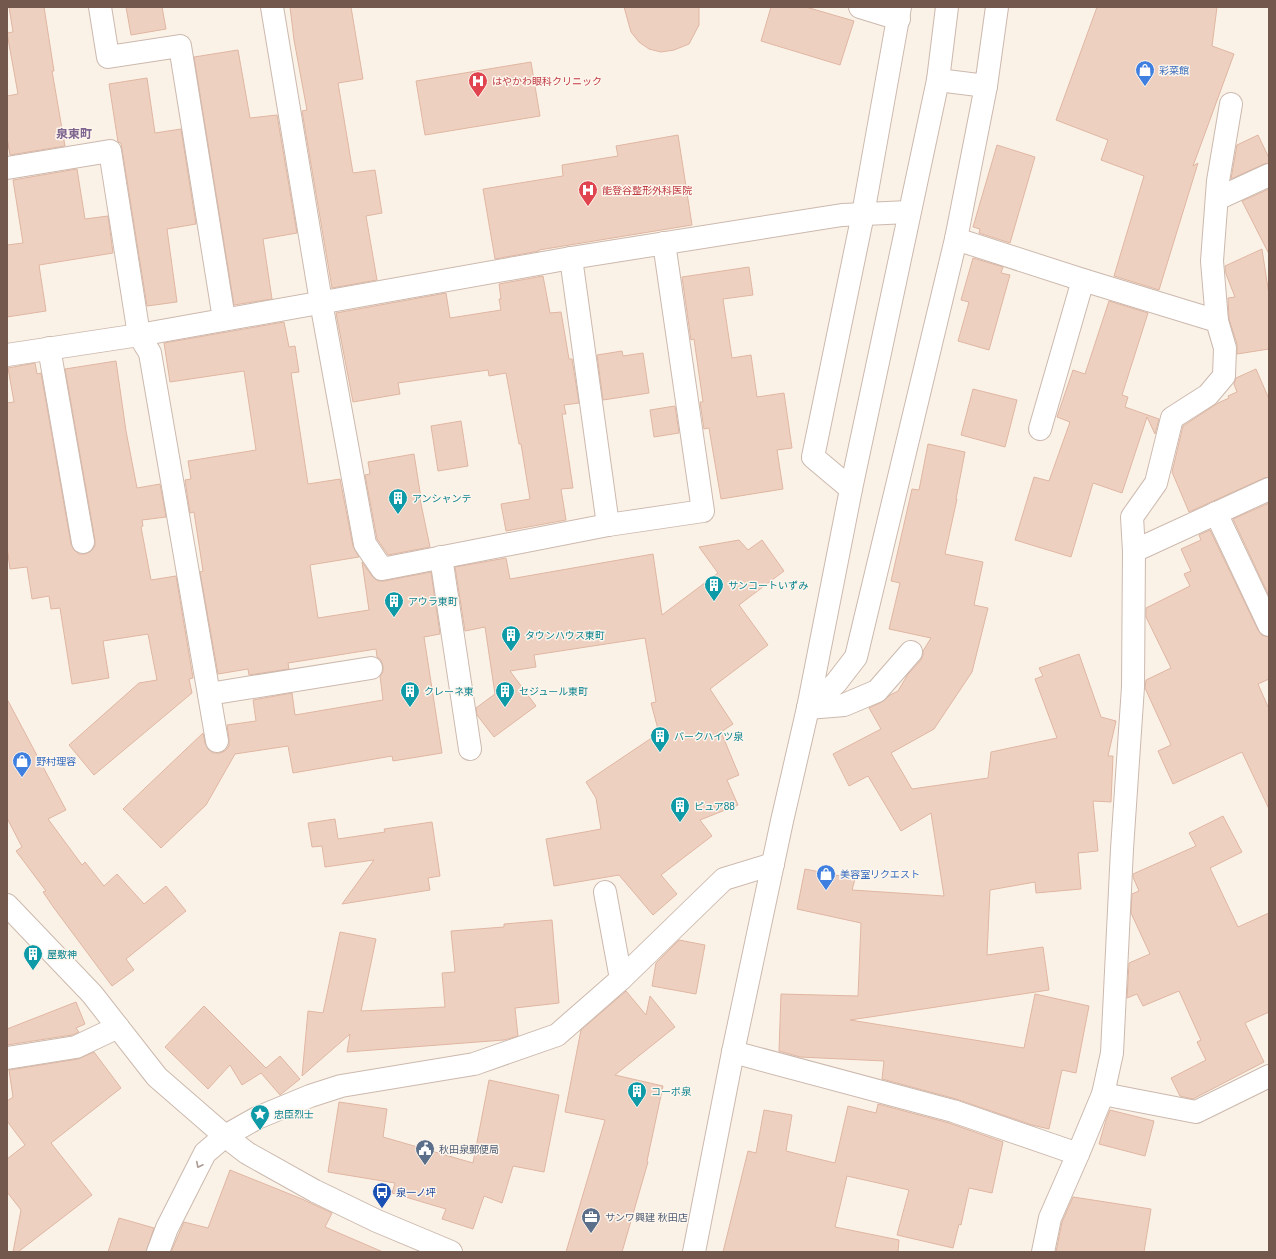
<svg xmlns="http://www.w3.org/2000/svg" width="1276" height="1259" viewBox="0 0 1276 1259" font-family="Helvetica,'Noto Sans JP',sans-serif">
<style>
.building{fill:#eed0c1;stroke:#e0b6a2}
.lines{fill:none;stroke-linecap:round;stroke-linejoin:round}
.minor-casing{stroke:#ccb9ae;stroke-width:24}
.tertiary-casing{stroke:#ccb9ae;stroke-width:24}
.minor{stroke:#fff;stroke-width:22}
.tertiary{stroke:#fff;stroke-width:22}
.oneway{stroke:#ab9b94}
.labels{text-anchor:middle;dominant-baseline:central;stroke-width:3;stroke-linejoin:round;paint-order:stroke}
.shop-label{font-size:10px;fill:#366cbe;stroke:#fef6ed;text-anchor:start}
.health-label{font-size:10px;fill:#be3a42;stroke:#fef6ed;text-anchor:start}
.culture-label{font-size:10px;fill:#0d838f;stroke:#fef6ed;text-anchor:start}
.service-label{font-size:10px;fill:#4e5e75;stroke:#fef6ed;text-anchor:start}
.transit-label{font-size:10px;fill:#164399;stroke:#fef6ed;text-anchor:start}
.quarter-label{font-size:12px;font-weight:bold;fill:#7e658f;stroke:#fef6ed}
</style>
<rect width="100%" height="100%" fill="#fbf2e7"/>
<g class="building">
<path d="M9,7H44L54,71H52L65,146L10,155L7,138V96L18,94L7,33L13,32Z"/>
<path d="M126,7H162L166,29L131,35Z"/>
<path d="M290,7H351L363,79L338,83L353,173L375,170L382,213L366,216L377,280L332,288L302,111L307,110L294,40Z"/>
<path d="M624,7H699V25L689,44L674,50L661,52L649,49L639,42L631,32Z"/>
<path d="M771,7H806L854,21L840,65L761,41Z"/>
<path d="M1097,7H1217L1212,46L1234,54L1193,166L1198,163L1159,290L1114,276L1144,176L1101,160L1108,140L1056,120Z"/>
<path d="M238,50L250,118L277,115L297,233L263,239L272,299L234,305L194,57Z"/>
<path d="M531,62L540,116L425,135L416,81Z"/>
<path d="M147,78L155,133L181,129L196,224L167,229L177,302L147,306L122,149L121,143L118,142L109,84Z"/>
<path d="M678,135L692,225L539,250V251L495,259L483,189L563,176L562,165L618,156L616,146Z"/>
<path d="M1258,135L1269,158V163L1264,164L1231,179L1237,145Z"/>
<path d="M997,145L1035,157L1010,243L979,233L980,229L973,227Z"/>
<path d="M77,169L85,219L108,216L113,253L39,265L46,311L7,317V245L23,243L13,180Z"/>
<path d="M1269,189V254L1242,201Z"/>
<path d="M1262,249L1269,295V349L1237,354V344L1229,319L1228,298L1235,297L1226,274L1225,266Z"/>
<path d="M973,258L1003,267L1001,273L1010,275L989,350L958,341L969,302L961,300Z"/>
<path d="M749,267L753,295L723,299L732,358L751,355L757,397L784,393L792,448L777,450L783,489L721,499L709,428L704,429L700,402H703L694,339L691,340L682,277Z"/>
<path d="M543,276L550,313L561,312L569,359H572L579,403L564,405L566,414H562L573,488L561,489L566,520L506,531L501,504L530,499L521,444H519L506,373L489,376L488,370L398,383L400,394L353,402L336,313L446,293L450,318L501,310L499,299H501L499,284Z"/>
<path d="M1109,301L1148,313L1122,395L1128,397L1125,407L1159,419L1155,434L1147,417L1122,493L1093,483L1071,557L1015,540L1034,477L1049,481L1070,422L1057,417L1073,370L1085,374Z"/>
<path d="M284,322L289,347L295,346L299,372L291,373L308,484L340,479L353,546L359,557L310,565L318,618L369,610L362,562L372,576L378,581H384L431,572L440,634L424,637L442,753L393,761L392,756L293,773L288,746L235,754L206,805L161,848L123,809L203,733L205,743L208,749L213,753H220L225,751L229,746V739L227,725L256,721L253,700L292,693L295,715L383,700L380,676L383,672V666L381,660L377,657L376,649L288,663L289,669L249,675L248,669L218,674L200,572L203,571L194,512L190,513L185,480L191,479L188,461L256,450L244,371L170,382L164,343Z"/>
<path d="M622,351L623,356L643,353L649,393L603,400L597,355Z"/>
<path d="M116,361L126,431L137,488L160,484L166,517L142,520L143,526L141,527L151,580L176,576L193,678L189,679L192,693L94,775L69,745L139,683L157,680L148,634L103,641L109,678L72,684L60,608L51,609L49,596L32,599L27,567L10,569L7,547V403L14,402L8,368L35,363L37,374L41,373L71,544L74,550L79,554H85L91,551L95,546V540L65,369Z"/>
<path d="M1256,369L1269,399V477L1264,478L1189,512L1172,472L1183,426L1218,403L1229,398L1228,396L1237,392L1234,384L1236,378Z"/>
<path d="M973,389L1017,400L1005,447L961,435Z"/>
<path d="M675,406L679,433L654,437L650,410Z"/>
<path d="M461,421L468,466L438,471L431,426Z"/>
<path d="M928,444L965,452L956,499H957L945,554L983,562L974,605L988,608L972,672L934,729L891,753L912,789L988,778L991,752L1057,738L1035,679L1043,676L1039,668L1079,654L1101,717L1116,721L1108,756H1113L1111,802L1093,801L1098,851L1078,853L1081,889L1036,893L1035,882L990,890L987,955L1043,947L1049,990L850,1020L1024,1048L1035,994L1089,1006L1076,1073L1062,1070L1049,1129L1032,1125L956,1099L882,1079L884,1061L800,1057L779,1051L781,994L858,996L861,923L797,909L805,869L855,879L852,890L944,896L931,813L901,831L868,776L849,786L833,754L881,729L869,708L882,702L890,695L898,691L908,674L921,660L923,655V651L931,638L889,629L900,583L891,581L912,489L919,490Z"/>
<path d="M414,454L421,498L420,499L430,547L388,555L377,539L365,475L370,474L368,462Z"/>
<path d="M1269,503V596L1233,519Z"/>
<path d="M1210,530L1258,630L1262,635L1269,637V679L1258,684L1269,709V809L1242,752L1173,784L1158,751L1171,745L1145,688L1146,680L1171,668L1146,617V608L1190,586L1184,574L1191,571L1181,549L1201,540L1199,535Z"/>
<path d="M739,540L748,550L762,540L784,571L739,605L768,645L710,689L733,724L721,732L739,775L727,780L738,805L700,820L712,836L661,875L677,894L653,915L619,875L554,886L546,839L601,829L596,798L586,782L659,733L651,703L656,702L645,638L534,655L536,667L510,671L536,706L494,737L477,715L476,708L495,694L485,627L465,631L455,567L506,558L510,579L653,554L662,615L718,573L699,547Z"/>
<path d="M7,699L66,810L48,819L82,865L85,862L104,886L117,874L144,904L166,886L186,911L126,959L134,970L112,986L54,908L43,892L46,891L16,851L22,847L7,818Z"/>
<path d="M1223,816L1242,852L1210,868L1238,927L1269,913V1012L1245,1023L1264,1062L1193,1099L1180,1096L1171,1078L1206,1060L1197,1042L1201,1040L1179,991L1143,1006L1137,994L1127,998L1129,963L1150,954L1131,913L1132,894L1139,891L1133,877V874L1196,846L1189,833Z"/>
<path d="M335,819L338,839L385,832L384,829L432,822L440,876L428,878L430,890L342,904L374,860L325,867L322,846L312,847L308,823Z"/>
<path d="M552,920L559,1003L515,1008L518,1036L504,1040L347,1052L350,1034L302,1076L308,1011L323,1013L340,932L376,939L361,1011L445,1007L442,973L455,972L451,931L504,927V924Z"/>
<path d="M679,940L705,945L696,994L652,986L656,963Z"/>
<path d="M626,991L646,1015L650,996L675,1027L615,1075L663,1086L647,1161L648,1162L622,1252H566L605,1120L565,1112L581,1030Z"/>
<path d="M76,1002L85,1024L76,1028L79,1032L72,1035L7,1045V1029Z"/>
<path d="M204,1006L266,1068L280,1056L300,1079L280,1095L261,1073L242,1085L230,1065L208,1089L165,1047Z"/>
<path d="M94,1052L121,1088L51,1143L92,1195L18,1252H13L21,1210L7,1192V1159L25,1145L7,1121V1101L13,1097L9,1070L78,1059Z"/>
<path d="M489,1080L559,1095L544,1172L513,1166L502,1203L484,1196L473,1229L442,1219L446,1209L392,1193L395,1183L328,1172L339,1102L387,1109L383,1137L473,1163Z"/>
<path d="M878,1104L949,1123L1003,1142L992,1193L969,1188L961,1225L959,1224L953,1248L897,1235L909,1190L847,1176L835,1227L899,1240L898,1252H723L748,1151L756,1153L764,1110L792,1115L786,1151L835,1163L848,1106L876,1113Z"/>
<path d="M1110,1110L1154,1121L1145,1156L1099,1144L1106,1120Z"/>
<path d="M230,1170L302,1199L332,1213L325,1227L383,1252H171L184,1222L208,1228Z"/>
<path d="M1073,1197L1151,1209L1144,1252H1056L1062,1222Z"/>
<path d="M119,1218L154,1228L146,1252H108Z"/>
</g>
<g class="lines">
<g class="minor-casing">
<g id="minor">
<path d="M100,7L108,57L180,46L224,319"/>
<path d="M272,7L321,302L365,544L382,569L608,525L703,511L664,243"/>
<path d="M860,7L899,19"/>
<path d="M938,80L986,86L997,7"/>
<path d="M7,168L110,151L139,335L150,353L217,741"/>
<path d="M1217,199L1269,175"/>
<path d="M956,239L1083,280L1217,321L1225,348L1224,376L1208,395L1172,418L1156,483L1132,517L1134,551"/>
<path d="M571,258L608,525"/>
<path d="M1217,321L1212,261L1218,181L1231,104"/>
<path d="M49,348L83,542"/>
<path d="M7,355L139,335L571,258L842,215L909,212"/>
<path d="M1040,429L1083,280"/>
<path d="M851,489L813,457L863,214L900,7"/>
<path d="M1216,513L1269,625"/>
<path d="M441,557L470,749"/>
<path d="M209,694L371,668"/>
<path d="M808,708L836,683L856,657L956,239L986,86"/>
<path d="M808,708L844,705L877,691L911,652"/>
<path d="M605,892L621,979"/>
<path d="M7,905L92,994L157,1077L225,1136L247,1153L315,1191L377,1221L451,1252"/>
<path d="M733,1052L953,1111L1078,1154L1103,1094L1112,1053L1122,849L1133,687L1134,551L1269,489"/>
<path d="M7,1058L76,1047L118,1027"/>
<path d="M1103,1094L1196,1112L1269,1076"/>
<path d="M158,1252L167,1228L205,1153L225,1136L257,1118L310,1096L341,1086L474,1064L557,1035L621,979L724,879L773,864"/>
<path d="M1043,1252L1050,1218L1078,1154"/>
</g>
</g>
<g class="tertiary-casing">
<path id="tertiary" d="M694,1252L733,1052L782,821L808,708L851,489L938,80L947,7"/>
</g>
<use href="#minor" class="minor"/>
<use href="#tertiary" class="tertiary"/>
</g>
<defs><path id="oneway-chevron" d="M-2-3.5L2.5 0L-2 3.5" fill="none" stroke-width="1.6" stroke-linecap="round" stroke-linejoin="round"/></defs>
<use class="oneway" href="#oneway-chevron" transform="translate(199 1165) rotate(117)"/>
<defs>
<g id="shop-pin" transform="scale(1)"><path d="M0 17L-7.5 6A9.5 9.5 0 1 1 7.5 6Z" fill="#3f7fe0" stroke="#fef6ed"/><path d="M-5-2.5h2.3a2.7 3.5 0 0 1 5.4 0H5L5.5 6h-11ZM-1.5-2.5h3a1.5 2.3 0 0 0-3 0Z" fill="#fff"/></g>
<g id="hospital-pin" transform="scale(1)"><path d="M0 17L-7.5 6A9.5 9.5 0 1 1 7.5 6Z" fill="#e0444e" stroke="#fef6ed"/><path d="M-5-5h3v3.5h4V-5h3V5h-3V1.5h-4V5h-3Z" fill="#fff"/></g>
<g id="building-pin" transform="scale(1)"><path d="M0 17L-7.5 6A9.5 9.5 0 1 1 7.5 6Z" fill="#0f9aa8" stroke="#fef6ed"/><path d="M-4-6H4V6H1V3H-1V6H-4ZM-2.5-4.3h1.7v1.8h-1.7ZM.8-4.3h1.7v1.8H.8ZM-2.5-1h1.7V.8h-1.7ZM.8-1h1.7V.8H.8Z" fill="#fff"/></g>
<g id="sight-pin" transform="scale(1)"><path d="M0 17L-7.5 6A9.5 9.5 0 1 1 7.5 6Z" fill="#0f9aa8" stroke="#fef6ed"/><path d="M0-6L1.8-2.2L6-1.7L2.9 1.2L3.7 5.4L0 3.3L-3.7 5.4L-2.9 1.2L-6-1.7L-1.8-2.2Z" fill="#fff"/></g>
<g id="civic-pin" transform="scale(1)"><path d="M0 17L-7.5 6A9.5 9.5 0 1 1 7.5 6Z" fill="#5c6f8a" stroke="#fef6ed"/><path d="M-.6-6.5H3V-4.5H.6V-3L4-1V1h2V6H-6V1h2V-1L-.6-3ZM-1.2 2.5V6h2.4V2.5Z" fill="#fff"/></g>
<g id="bus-pin" transform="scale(1)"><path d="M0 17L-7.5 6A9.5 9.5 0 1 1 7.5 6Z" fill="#1a4fb4" stroke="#fef6ed"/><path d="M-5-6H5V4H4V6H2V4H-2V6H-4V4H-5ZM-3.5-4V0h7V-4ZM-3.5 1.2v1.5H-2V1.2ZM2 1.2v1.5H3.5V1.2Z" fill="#fff"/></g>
<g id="office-pin" transform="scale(1)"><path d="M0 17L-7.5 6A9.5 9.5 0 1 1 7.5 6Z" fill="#5c6f8a" stroke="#fef6ed"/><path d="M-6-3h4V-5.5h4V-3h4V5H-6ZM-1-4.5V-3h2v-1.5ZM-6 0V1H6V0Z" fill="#fff"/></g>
</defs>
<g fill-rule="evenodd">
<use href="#shop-pin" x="1145" y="70"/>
<use href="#hospital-pin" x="478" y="81"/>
<use href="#hospital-pin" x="588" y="190"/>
<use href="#building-pin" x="398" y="498"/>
<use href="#building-pin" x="714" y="585"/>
<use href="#building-pin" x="394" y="601"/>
<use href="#building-pin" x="511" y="635"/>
<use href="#building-pin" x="410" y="691"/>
<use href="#building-pin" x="505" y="691"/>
<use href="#building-pin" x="660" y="736"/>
<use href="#shop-pin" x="22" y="761"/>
<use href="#building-pin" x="680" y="806"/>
<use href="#shop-pin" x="826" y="874"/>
<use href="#building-pin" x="33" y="954"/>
<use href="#building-pin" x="637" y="1091"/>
<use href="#sight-pin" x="260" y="1114"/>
<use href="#civic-pin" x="425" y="1149"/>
<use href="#bus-pin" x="382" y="1192"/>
<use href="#office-pin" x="591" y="1217"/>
</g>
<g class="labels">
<g class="shop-label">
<text x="1159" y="70">彩菜館</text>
<text x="36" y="761">野村理容</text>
<text x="840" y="874">美容室リクエスト</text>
</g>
<g class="health-label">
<text x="492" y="81">はやかわ眼科クリニック</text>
<text x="602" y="190">能登谷整形外科医院</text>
</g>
<g class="culture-label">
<text x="412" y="498">アンシャンテ</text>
<text x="728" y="585">サンコートいずみ</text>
<text x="408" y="601">アウラ東町</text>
<text x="525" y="635">タウンハウス東町</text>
<text x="424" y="691">クレーネ東</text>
<text x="519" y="691">セジュール東町</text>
<text x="674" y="736">パークハイツ泉</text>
<text x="694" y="806">ピュア88</text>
<text x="47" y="954">屋敷神</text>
<text x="651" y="1091">コーポ泉</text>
<text x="274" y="1114">忠臣烈士</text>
</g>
<g class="service-label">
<text x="439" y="1149">秋田泉郵便局</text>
<text x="605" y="1217">サンワ興建 秋田店</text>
</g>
<g class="transit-label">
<text x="396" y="1192">泉一ノ坪</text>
</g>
<g class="quarter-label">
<text x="74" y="134">泉東町</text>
</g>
</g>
<rect width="1276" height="1259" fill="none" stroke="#73584d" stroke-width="16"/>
</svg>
